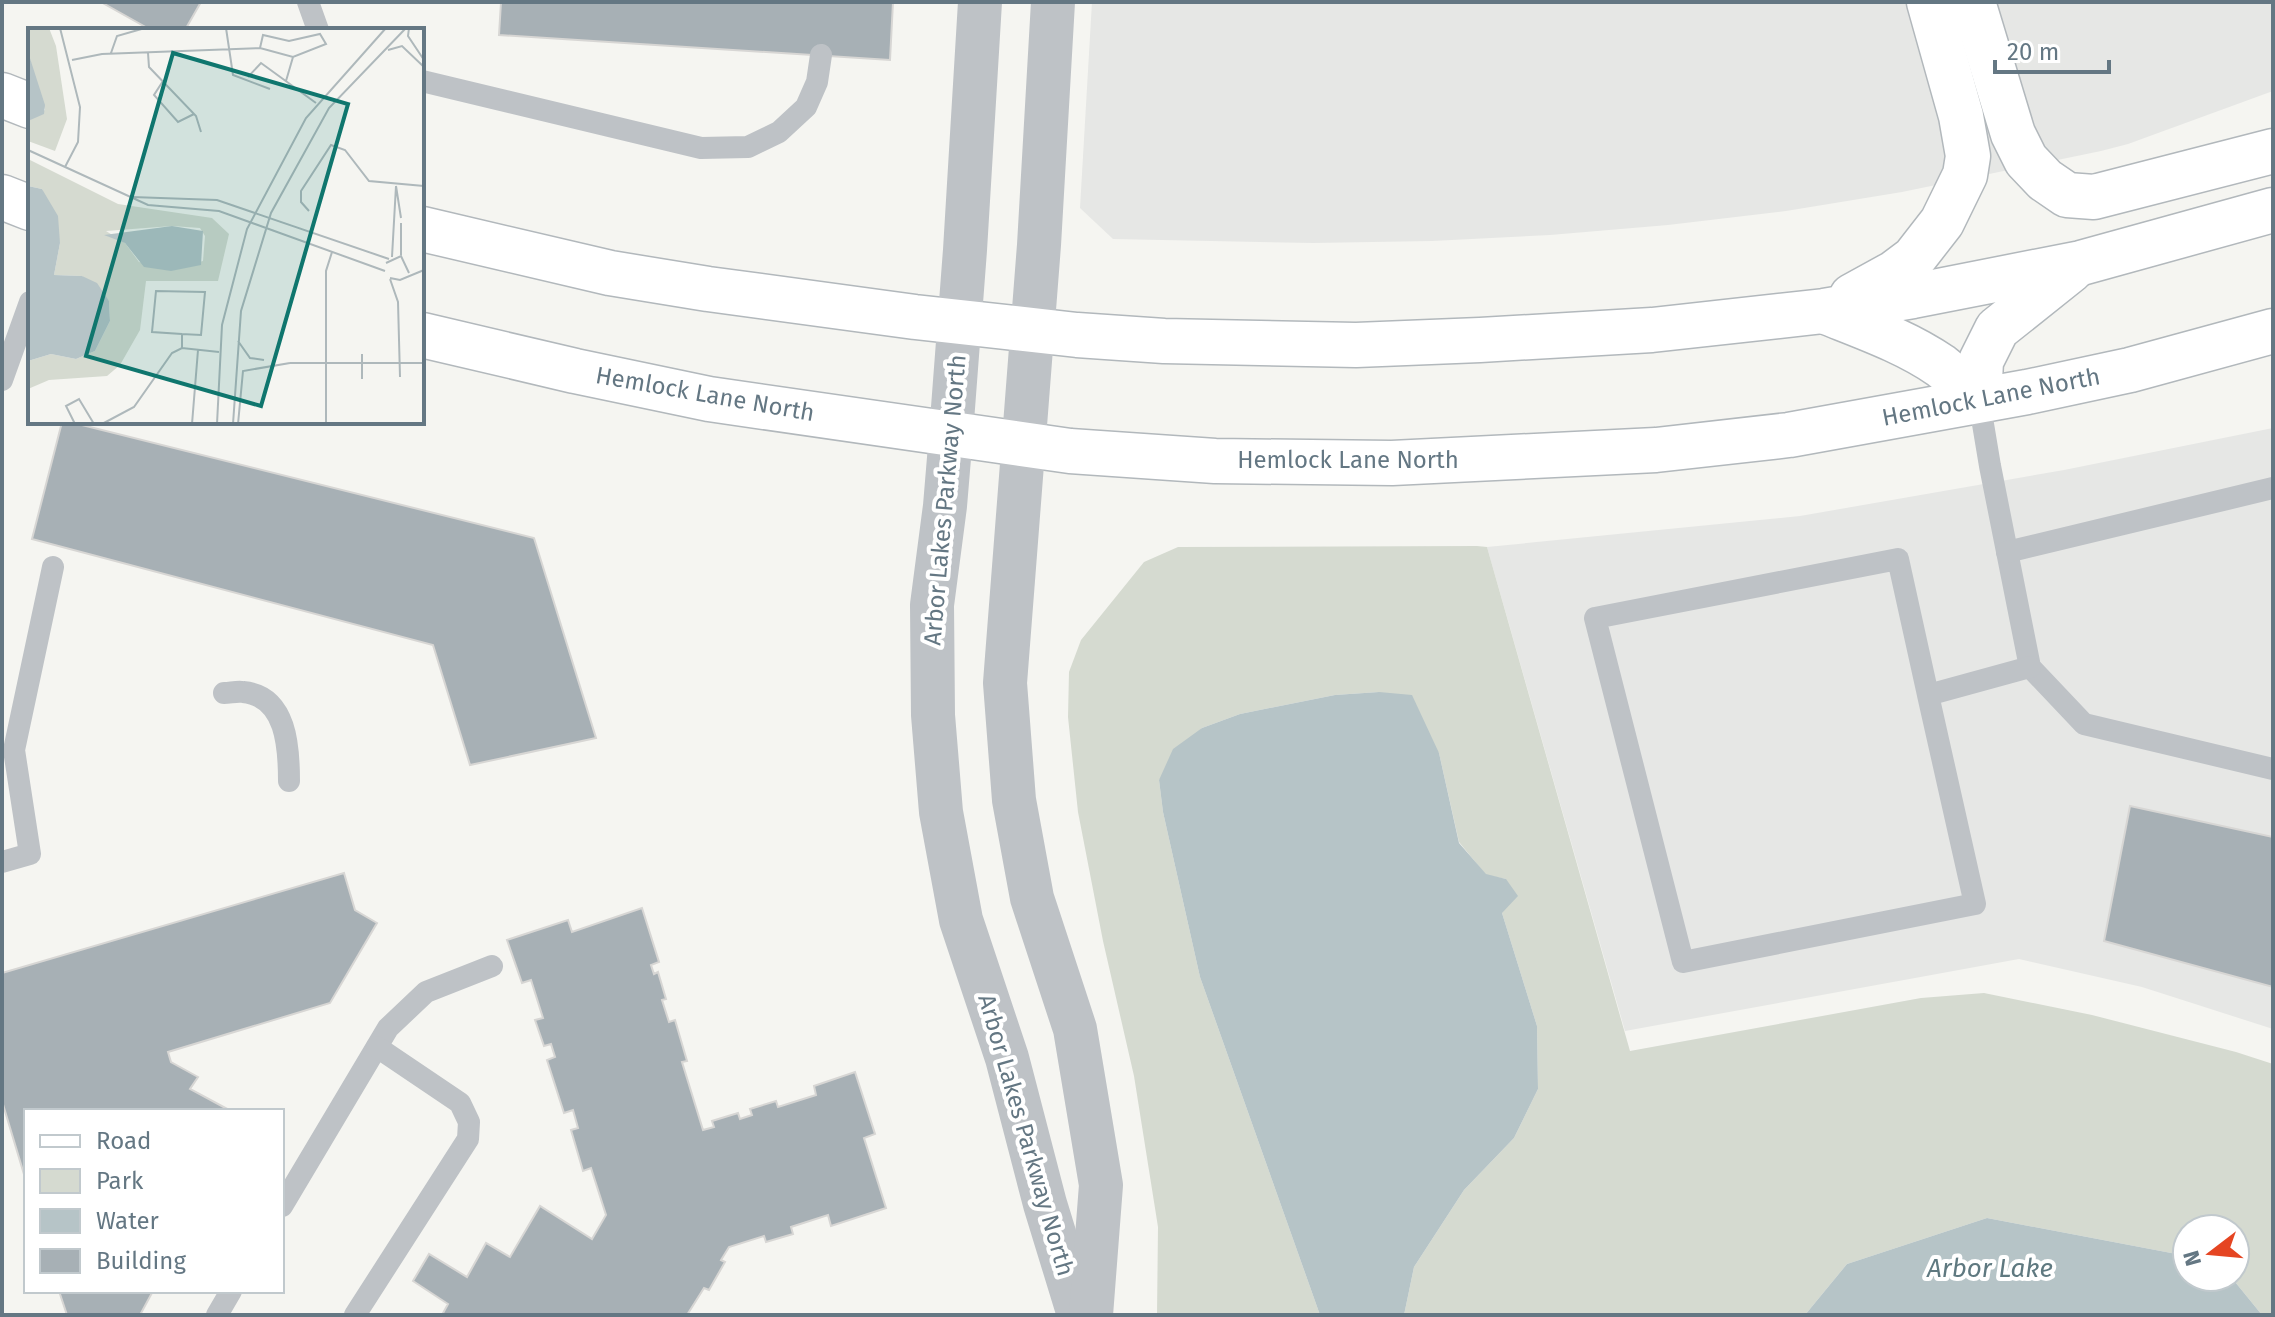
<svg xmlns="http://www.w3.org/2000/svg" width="2275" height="1317" viewBox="0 0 2275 1317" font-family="'Fira Sans',sans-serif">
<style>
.built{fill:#e6e7e5}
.green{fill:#d5dad0}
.water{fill:#b6c4c7}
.building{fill:#a7b0b5;stroke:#d7d6d4;stroke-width:2}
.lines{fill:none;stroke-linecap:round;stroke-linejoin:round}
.secondary-casing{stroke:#b2b8bc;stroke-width:47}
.service{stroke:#bec2c6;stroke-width:22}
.tertiary{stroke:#bec2c6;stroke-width:44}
.secondary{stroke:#fff;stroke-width:44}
.labels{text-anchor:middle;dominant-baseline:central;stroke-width:8;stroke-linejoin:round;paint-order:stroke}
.street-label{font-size:24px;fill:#647783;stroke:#fff}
.water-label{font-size:26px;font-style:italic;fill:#5f7980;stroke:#fff}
.inset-road{fill:none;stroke:#aeb8bb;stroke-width:2}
.view{fill:#0f766e;fill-opacity:0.15;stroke:#0f766e;stroke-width:4}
.inset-edge{fill:none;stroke:#647783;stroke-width:4}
</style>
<rect width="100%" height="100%" fill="#f5f5f1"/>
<g class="built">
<path d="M1092,2H2273V91L2128,144L2101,151L1902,192L1786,211L1668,225L1550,235L1432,241L1313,243L1113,239L1080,208Z"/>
<path d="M2273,428V1029L2142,987L2019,959L1625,1031L1487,547L1800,516L2064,470Z"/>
</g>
<path class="green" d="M1477,546L1487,547L1630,1051L1921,998L1984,993L2092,1015L2236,1052L2273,1064V1315H2262L2231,1277H2235V1229H2187V1256L1987,1218L1847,1264L1805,1315H1404L1414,1267L1464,1190L1514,1138L1538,1089L1537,1026L1502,913L1506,879L1486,875L1459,842L1439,753L1379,692L1335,695L1240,714L1202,728L1159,780L1163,812L1200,977L1320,1315H1157L1158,1227L1134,1076L1103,941L1078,812L1068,717L1069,672L1081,640L1144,562L1178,547Z"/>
<g class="water">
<path d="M1379,692L1412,695L1439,753L1459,843L1486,874L1506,879L1518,896L1502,913L1537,1026L1538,1089L1514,1138L1464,1190L1414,1267L1404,1315H1320L1200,977L1163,812L1159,780L1173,749L1202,728L1240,714L1335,695Z"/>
<path d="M1987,1218L2187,1256V1277H2231L2262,1315H1805L1847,1264Z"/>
</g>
<g class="building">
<path d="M101,2H201L185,30H151Z"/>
<path d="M501,2H893L890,60L499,35Z"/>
<path d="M62,422H70L534,538L596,738L470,765L433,645L32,539Z"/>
<path d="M2130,806L2273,837V987L2104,941Z"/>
<path d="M344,873L355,910L377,923L330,1003L168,1052L171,1062L198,1077L190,1089L231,1111H26V1181L2,1101V973Z"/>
<path d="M642,908L659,962L651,965L654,974L658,972L666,999L662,1000L669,1022L675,1020L687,1061L682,1062L703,1130L714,1127L712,1121L738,1113L740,1119L752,1115L750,1109L776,1101L778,1107L816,1095L814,1086L855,1072L875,1134L864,1138L886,1208L831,1226L828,1215L791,1227L793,1234L766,1242L764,1236L729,1247L721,1260L725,1262L709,1290L704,1288L687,1315H442L448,1304L413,1281L429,1254L467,1277L486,1243L510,1257L540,1206L592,1239L606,1215L591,1168L583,1171L571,1130L578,1128L573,1110L564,1113L547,1060L555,1057L551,1044L544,1046L535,1020L543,1018L531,980L522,983L507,940L568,920L572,932Z"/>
<path d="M59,1291H153L140,1315H67Z"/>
</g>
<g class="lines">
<g class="secondary-casing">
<g id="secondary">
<path d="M1973,2L2013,134L2026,160L2045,180L2067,195L2094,197L2273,151"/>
<path d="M2,95L30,106"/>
<path d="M2,197L30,208"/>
<path d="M422,229L610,273L708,289L915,317L1077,335L1164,341L1356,345L1480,340L1652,330L1824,311L1913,296L2081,263L2273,210"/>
<path d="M1852,296L1894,273L1914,258L1942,222L1965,175L1968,156L1961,116L1929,2"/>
<path d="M1826,312C1866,328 1906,342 1941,366C1954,376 1966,389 1979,400"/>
<path d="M422,335L575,371L709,399L1070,451L1215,461L1392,463L1656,450L1789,435L2027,392L2130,370L2273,331"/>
<path d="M1979,400L1981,361L1997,329L2071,270"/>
</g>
</g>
<g class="service">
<path d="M308,2L318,30"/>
<path d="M422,81L701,148L748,147L779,132L806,107L817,82L821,55"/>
<path d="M2,380L30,302"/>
<path d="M1979,400L1990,466L2030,667L2084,724L2273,769"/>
<path d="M2007,552L2273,488"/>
<path d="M224,693C230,693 237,691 243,692C287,696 289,748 289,781"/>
<path d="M1928,695L1975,904L1683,962L1595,618L1898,559L1928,695L2030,667"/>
<path d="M2,862L30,854L14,750L53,567"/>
<path d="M282,1206L388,1028L426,992L492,966"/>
<path d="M217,1315L231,1291"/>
<path d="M355,1315L468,1139L469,1122L460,1103L377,1047"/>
</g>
<g class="tertiary">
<path d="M980,2L965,250L951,434L945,506L932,605L933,715L941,812L961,920L1007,1058L1045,1204L1079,1315"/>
<path d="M1053,2L1039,245L1005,683L1014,800L1032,898L1075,1029L1101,1185L1091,1315"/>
</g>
<use href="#secondary" class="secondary"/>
</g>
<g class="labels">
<g class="street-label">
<text transform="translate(705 394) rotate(10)">Hemlock Lane North</text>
<text transform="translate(1991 397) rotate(-11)">Hemlock Lane North</text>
<text x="1348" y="460">Hemlock Lane North</text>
<text transform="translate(945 500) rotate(-85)">Arbor Lakes Parkway North</text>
<text transform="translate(1026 1135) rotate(74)">Arbor Lakes Parkway North</text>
</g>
<g class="water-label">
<text x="1990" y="1268">Arbor Lake</text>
</g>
</g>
<g transform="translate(28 28)">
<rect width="396" height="396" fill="#f5f5f1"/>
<path d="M0,0H21L28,18L39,91L27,123L0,113V93L17,82L0,25ZM0,131L90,176L184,190L201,206L190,253H118L112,302L92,337L79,348L21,352L0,361V333L23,326L48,331L67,323L82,293L81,273L54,248L26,247L32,215L14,161L0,158ZM144,198L172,200L177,208L175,233L147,240L111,234L97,215L78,203Z" fill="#d5dad0" fill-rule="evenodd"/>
<path d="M0,24L17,77L16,86L0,93ZM0,158L14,161L30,188L32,215L26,247L54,248L69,255L81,273L82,293L67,323L48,331L23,326L0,333ZM144,198L175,203L173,237L143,243L116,239L97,215L76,207Z" fill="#b6c4c7"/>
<path class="inset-road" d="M32,0L52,79L50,114L37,139M198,0L205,47L242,61M381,0L380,8L396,32M360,22L374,18L396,39M83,25L89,8L117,0M120,25L121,39L168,88L173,104M44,32L74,26L232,20L265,29L298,16L292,6L261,13L235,7L232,20M220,49L233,35L288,75M135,53L126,67L150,94L166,86M258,53L265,29M0,122L120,177L191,183L357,243M368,158L373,190M104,169L189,172L361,231M281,183L273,174V163L303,117L317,122L341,153L396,158M373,195V227M364,229L368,158M358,235L373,228L381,245M362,250L372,252L396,242M362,251L370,274L372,349M210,313L222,330L236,332M154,320V306L173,307L177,264L128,263L124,304L154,306M334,326V351M262,335H396M298,394V243L304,224M47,396L38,378L51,371L66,396M74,396L106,379L144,325L154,320L191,324M164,396L170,322M189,396L194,297L219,201L278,90L358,0M205,396L213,283L243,185L301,80L378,0M210,396L215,343L262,335"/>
<path class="view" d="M145,25L320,76L233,378L58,328Z"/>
<rect width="396" height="396" class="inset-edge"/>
</g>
<rect width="2275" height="1317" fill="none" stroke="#647783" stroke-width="8"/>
<rect x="24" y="1109" width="260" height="184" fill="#ffffff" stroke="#c1c9cd" stroke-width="2"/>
<rect x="40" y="1135" width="40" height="12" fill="#ffffff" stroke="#c1c9cd" stroke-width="2"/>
<text x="96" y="1149" font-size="24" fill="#647783">Road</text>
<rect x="40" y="1169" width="40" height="24" fill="#d5dad0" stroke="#c1c9cd" stroke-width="2"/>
<text x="96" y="1189" font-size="24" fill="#647783">Park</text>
<rect x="40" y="1209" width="40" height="24" fill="#b6c4c7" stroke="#c1c9cd" stroke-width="2"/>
<text x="96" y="1229" font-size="24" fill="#647783">Water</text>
<rect x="40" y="1249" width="40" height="24" fill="#a7b0b5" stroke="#c1c9cd" stroke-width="2"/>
<text x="96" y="1269" font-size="24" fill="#647783">Building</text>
<g transform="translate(2211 1253) rotate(254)"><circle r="38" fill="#ffffff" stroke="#c1c9cd" stroke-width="2"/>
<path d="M0-6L14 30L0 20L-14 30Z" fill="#e54522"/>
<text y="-12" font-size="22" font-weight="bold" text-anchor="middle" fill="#647783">N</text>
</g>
<path d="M1995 60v12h114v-12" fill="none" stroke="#647783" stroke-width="4"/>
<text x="2007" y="60" font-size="24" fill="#647783" stroke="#ffffff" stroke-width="6" paint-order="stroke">20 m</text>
</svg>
